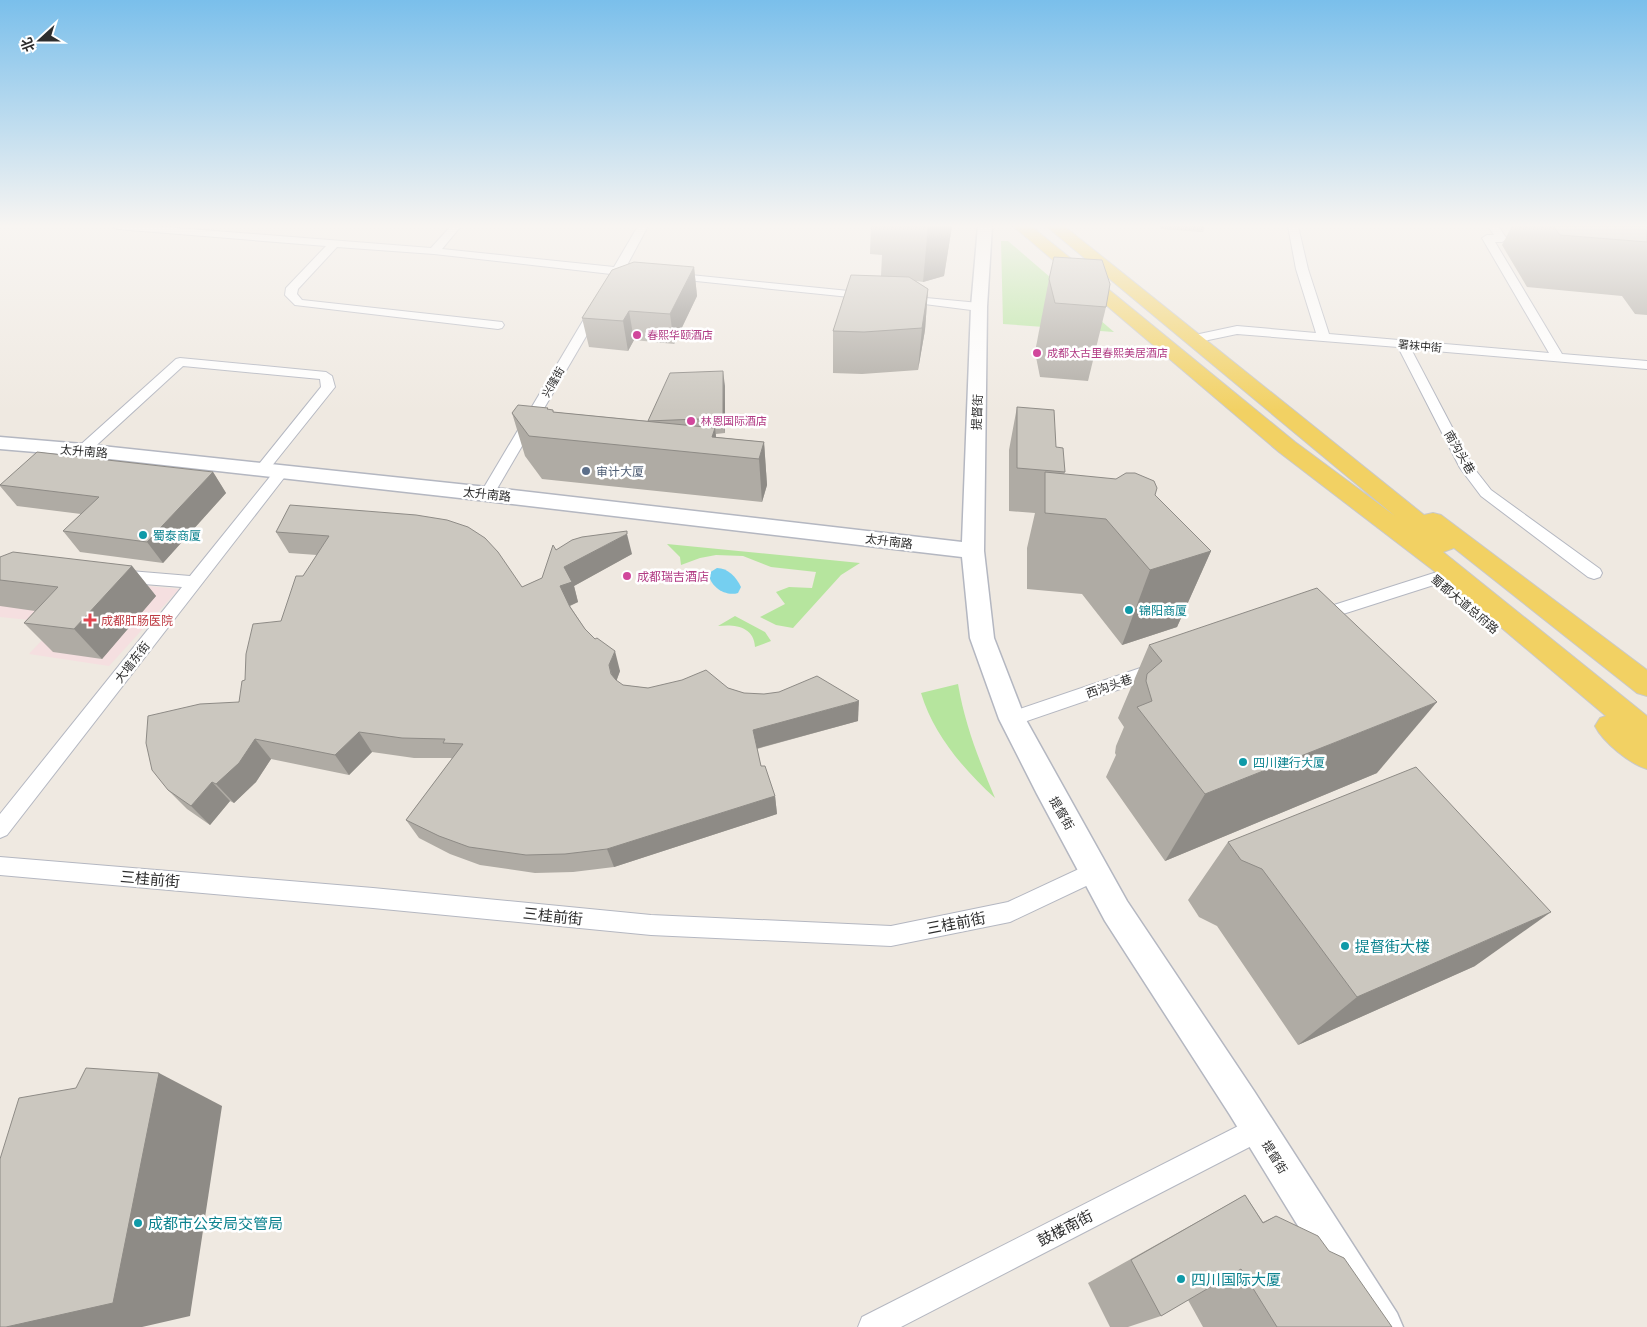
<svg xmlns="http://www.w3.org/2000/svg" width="1647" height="1327" viewBox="0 0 1647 1327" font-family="'IBM Plex Sans','Noto Sans SC',sans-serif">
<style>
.medical{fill:#f5dfe0}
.green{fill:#b6e59e}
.water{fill:#75cff0}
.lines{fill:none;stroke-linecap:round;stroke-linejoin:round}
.minor-casing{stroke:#b4b7c1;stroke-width:2}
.secondary-casing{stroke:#b4b7c1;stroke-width:3}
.primary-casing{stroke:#c9c9c9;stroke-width:2}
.minor{fill:#fff;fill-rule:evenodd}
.secondary{fill:#fff;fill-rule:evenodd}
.primary{fill:#f2d163;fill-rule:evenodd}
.wall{fill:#afaba4}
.shaded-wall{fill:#8e8b86}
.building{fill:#cbc7bf;stroke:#8e8b86}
.hotel-dot{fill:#d1479c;stroke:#fff;stroke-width:2}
.service-dot{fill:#5c6f8a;stroke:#fff;stroke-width:2}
.culture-dot{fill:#0f9aa8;stroke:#fff;stroke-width:2}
.health-dot{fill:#e0444e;stroke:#fff;stroke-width:2}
.labels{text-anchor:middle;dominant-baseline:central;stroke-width:5;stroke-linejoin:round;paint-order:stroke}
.far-hotel-label{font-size:11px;fill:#b23c85;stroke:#fff;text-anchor:start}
.far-street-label{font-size:11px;fill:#2e2e2e;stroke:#fff}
.street-label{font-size:12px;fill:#2e2e2e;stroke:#fff}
.service-label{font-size:12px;fill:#4e5e75;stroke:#fff;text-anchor:start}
.culture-label{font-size:12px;fill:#0d838f;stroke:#fff;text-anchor:start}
.hotel-label{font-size:12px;fill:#b23c85;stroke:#fff;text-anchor:start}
.health-label{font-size:12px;fill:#be3a42;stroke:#fff;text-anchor:start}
.near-street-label{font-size:15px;fill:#2e2e2e;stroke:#fff}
.near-culture-label{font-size:15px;fill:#0d838f;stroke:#fff;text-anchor:start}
</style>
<rect width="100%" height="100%" fill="#efe9e1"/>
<path class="medical" d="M35,575L179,589L109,666L29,654L58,623L0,617V585Z"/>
<g class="green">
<path d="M1001,241H1008L1114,332L1003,324Z"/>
<path d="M667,544L860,563L841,575L793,628L776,625L760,617L785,604L776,592L789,587L812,588L816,572L771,567L743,556L716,555L700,558L681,565L680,557Z"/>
<path d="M735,616L765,632L771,641L755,647C754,626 734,624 718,626Z"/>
<path d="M958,684C965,725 979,760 995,798C964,770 933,734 921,693Z"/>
</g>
<path class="water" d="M717,568C728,568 736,577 741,587L738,593C725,597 709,586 709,573Z"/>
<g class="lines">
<g class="minor-casing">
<g id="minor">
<path d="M112,226H152L431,248L451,226H461L442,249L614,267L638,226H648L625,269L639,271L641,273L635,276L621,275L617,282L613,283L607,280L611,274L434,254L337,247L298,289L297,294L302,300L502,322L504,325L502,328L498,329L295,305L285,295L286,288L326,246L117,229Z"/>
<path d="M1288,226H1298L1308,269L1329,334L1549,353L1482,238L1487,235H1494L1488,226H1498L1507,239L1502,242H1495L1562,354L1647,361V369L1411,349L1473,467L1491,490L1600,569L1602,573L1600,577L1594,579L1588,577L1481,496L1460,468L1398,347L1237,334L1194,343L1190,342L1188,339L1190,336L1237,326L1316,333L1296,269Z"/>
<path d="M671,273L869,293L875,296L869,299L667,278L665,276Z"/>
<path d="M905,296L979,303L985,307L979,311L901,301L899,299L901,297Z"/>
<path d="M596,305L602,309L494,494L492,497H482L480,494L590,309Z"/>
<path d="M180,358L326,372L332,376L335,387L267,472H257L255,469L321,387L320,379L183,366L88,453H78L76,450L78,447L176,359Z"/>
<path d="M282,466L287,468L289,471L287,474L7,835L0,838V814L182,587L118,582L112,580L110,576L112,572L118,570L190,576L277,468Z"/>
<path d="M1434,573L1440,575L1442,579L1440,583L1318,622L1312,620L1310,616L1312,612Z"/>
<path d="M1158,662L1164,664L1167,669L1164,674L1012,726L1005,724L1003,719L1005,714Z"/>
<path d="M0,857L373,888L651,915L891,926L1008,902L1096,861L1103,864L1106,871L1103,878L1010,922L891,946L651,935L373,908L0,875Z"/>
<path d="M1258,1116L1267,1120L1271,1129L1267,1138L901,1327H858L862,1317Z"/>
</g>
</g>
<g class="secondary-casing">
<path id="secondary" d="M978,226H992L987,307L984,551L994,638L1025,718L1127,901L1254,1091L1397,1313L1403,1327H1360L1230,1115L1105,921L1037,794L999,719L970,638L962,557L487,501L83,456L0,449V437L83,444L487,487L962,542L971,307Z"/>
</g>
<g class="primary-casing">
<path id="primary" d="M1013,226H1031L1295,442L1395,516L1046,226H1064L1424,515L1433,513L1441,515L1647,670V696L1637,693L1454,548L1443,552L1647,716V769C1630,764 1603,742 1595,726L1600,718L1606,716L1433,570L1279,452Z"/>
</g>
<use href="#minor" class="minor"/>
<use href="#secondary" class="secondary"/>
<use href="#primary" class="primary"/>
</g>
<g class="wall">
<path d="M871,226H952L944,276L923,282L916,281L928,289L925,330L918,370L862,374L833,373V331L881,276L882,255L870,254Z"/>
<path d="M1160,226H1205L1203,232L1161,229Z"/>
<path d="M1512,226H1647V315L1635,314L1622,296L1527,287L1502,245Z"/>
<path d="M694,267L697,296L674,344L634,340L628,351L589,347L582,318Z"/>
<path d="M1049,279L1106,307L1088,381L1040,377L1035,352Z"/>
<path d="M725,386V433L716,434V437L764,442L767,485L762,502L542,479L525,456L512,413L548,408V409L554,412L648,421Z"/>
<path d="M1017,407L1056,447L1065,472L1064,474L1155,495L1211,551L1177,627L1122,645L1082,594L1027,589V548L1035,513L1009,511V450Z"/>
<path d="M213,472L226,493L163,563L80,552L63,531L81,514L17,506L0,486V484Z"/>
<path d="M290,505L522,587L542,578L556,550L632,554L574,586L578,602L570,606L585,629L620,671L616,681L623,685L648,688H728L744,693L858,721L757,749L761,766L775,796L777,814L614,867L573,872L535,873L480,865L450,854L419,838L406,820L452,759L451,758H414L372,752L349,775L271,759L256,782L234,803L230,801L210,825L187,809L168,790L239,702L245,680L281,621L303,576L317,555L289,553L276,532Z"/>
<path d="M0,557L132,566L156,596L102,659L53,652L24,623L35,611L0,606Z"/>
<path d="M1149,645L1377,773L1165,861L1106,777L1116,755L1115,753L1116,746L1124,727L1118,718Z"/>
<path d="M1228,842L1475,966L1298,1045L1217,926L1199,917L1188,900Z"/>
<path d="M1245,1195L1263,1222L1276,1216L1329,1251L1392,1327H1203L1188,1300L1161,1316L1128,1327H1110L1088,1283Z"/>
</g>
<g class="shaded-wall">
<path d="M928,226H952L944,276L923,282Z"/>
<path d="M694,267L697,296L674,344L670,314Z"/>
<path d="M928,289L925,330L918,370L922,328Z"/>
<path d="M629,311L634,340L628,351L623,321Z"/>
<path d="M723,371L725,386V433L723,418Z"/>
<path d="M715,428L718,455L712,437Z"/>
<path d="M764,442L767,485L762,502L759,459Z"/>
<path d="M213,472L226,493L163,563L147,542Z"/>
<path d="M627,534L632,554L574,586L578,602L567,607L560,586L564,567Z"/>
<path d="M1211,551L1177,627L1122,645L1150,570Z"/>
<path d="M132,566L156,596L102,659L74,629Z"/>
<path d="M615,651L620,671L615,685L609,665Z"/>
<path d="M859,701L858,721L755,749L753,730Z"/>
<path d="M1437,702L1377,773L1165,861L1205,794Z"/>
<path d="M359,732L372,752L349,775L335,755Z"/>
<path d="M255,739L271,759L256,782L234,803L216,784Z"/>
<path d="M212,782L230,801L210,825L191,806Z"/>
<path d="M775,796L777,814L614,867L607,849Z"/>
<path d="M1551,912L1475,966L1298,1045L1357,997Z"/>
<path d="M159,1073L222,1106L190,1316L142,1327H6Z"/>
</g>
<g class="building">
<path d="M1553,226H1647V242L1560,235Z"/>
<path d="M1054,257L1102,260L1110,284L1106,307L1055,303L1049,279Z"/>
<path d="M634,262L694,267L670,314L629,311L623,321L582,318L612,270Z"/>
<path d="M851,275L909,277L928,289L922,328L864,332L833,331Z"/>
<path d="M723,371V418L648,421L670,373Z"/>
<path d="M518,405L548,408L547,409L553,410V412L715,428L712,437L764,442L759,459L529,436L512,413Z"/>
<path d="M1017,407L1054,410L1056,447L1063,448L1065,472L1017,468Z"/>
<path d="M37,452L213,472L147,542L63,531L99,497L0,485Z"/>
<path d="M1045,472L1116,479L1126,473H1135L1154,481L1157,488L1155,495L1211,551L1150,570L1106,519L1045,513Z"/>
<path d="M290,505L416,515L447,520L468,527L485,538L498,552L522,587L542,578L553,545L556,550L572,540L582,537L627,531V534L564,567L572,582L560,586L570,607L585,629L595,639L597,638L615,651L609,665L611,674L616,680L623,685L648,688L682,680L706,670L728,688L744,693L764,694L779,692L817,676L859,701L753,730L761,766H765L775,796L607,849L565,854L526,855L469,847L439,836L406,820L463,744L443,743L445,739L402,738L359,732L335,755L255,739L239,763L216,784L212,782L191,806L168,790L152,770L146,743L148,716L200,704L239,702L242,681L245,680L246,654L253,624L281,621L296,576H303L329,536L276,532Z"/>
<path d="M13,552L132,566L74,629L24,623L58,587L0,580V557Z"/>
<path d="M1317,588L1437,702L1205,794L1137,707L1152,701L1146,681L1147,674L1162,661L1149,645Z"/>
<path d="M1416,767L1551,912L1357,997L1262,869L1241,860L1228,842Z"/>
<path d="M86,1068L159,1073L113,1303L6,1327H0V1159L19,1098L76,1088Z"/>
<path d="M1245,1195L1263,1223L1276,1216L1318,1236L1329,1251L1344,1258L1392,1327H1277L1241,1269L1161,1316L1131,1260Z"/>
</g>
<linearGradient id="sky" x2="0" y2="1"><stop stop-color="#7abfeb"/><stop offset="0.55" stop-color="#f8f5f2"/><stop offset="1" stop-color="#f8f5f2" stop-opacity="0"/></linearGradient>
<rect width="1647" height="411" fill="url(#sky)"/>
<g class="hotel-dot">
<circle cx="637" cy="335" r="5"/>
<circle cx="1037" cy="353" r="5"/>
<circle cx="691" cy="421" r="5"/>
<circle cx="627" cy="576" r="5"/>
</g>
<circle class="service-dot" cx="586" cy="471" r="5"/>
<g class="culture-dot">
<circle cx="143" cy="535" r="5"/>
<circle cx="1129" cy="610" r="5"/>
<circle cx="1243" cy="762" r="5"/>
<circle cx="1345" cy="946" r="5"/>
<circle cx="138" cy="1223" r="5"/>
<circle cx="1181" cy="1279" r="5"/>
</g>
<path class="health-dot" d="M87.5 612.5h5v5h5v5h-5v5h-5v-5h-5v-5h5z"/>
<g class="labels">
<g class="far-hotel-label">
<text x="647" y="335">春熙华颐酒店</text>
<text x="1047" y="353">成都太古里春熙美居酒店</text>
<text x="701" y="421">林恩国际酒店</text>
</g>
<g class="far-street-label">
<text transform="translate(1420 346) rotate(5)">署袜中街</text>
<text transform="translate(553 382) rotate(-60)">兴隆街</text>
</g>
<g class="street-label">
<text transform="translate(977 412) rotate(-88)">提督街</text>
<text transform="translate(84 451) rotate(5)">太升南路</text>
<text transform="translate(1460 452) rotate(60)">南沟头巷</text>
<text transform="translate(487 494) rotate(6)">太升南路</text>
<text transform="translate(889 541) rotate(7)">太升南路</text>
<text transform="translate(1465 604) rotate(40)">蜀都大道总府路</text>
<text transform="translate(132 662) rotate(-52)">大墙东街</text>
<text transform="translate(1109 686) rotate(-19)">西沟头巷</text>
<text transform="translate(1062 813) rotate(60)">提督街</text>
<text transform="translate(1275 1157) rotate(58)">提督街</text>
</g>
<g class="service-label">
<text x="596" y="471">审计大厦</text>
</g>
<g class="culture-label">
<text x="153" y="535">蜀泰商厦</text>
<text x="1139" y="610">锦阳商厦</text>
<text x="1253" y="762">四川建行大厦</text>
</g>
<g class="hotel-label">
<text x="637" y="576">成都瑞吉酒店</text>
</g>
<g class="health-label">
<text x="101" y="620">成都肛肠医院</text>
</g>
<g class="near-street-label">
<text transform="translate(150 879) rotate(5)">三桂前街</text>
<text transform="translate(553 916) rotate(6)">三桂前街</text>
<text transform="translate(956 923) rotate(-11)">三桂前街</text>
<text transform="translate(1065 1228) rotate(-27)">鼓楼南街</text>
</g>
<g class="near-culture-label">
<text x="1355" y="946">提督街大楼</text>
<text x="148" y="1223">成都市公安局交管局</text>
<text x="1191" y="1279">四川国际大厦</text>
</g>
</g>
<g transform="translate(40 40) rotate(249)" stroke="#ffffff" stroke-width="4" paint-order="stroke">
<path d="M0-4L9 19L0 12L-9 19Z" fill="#2e2e2e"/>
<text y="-8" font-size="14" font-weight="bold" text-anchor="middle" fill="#2e2e2e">北</text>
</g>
</svg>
